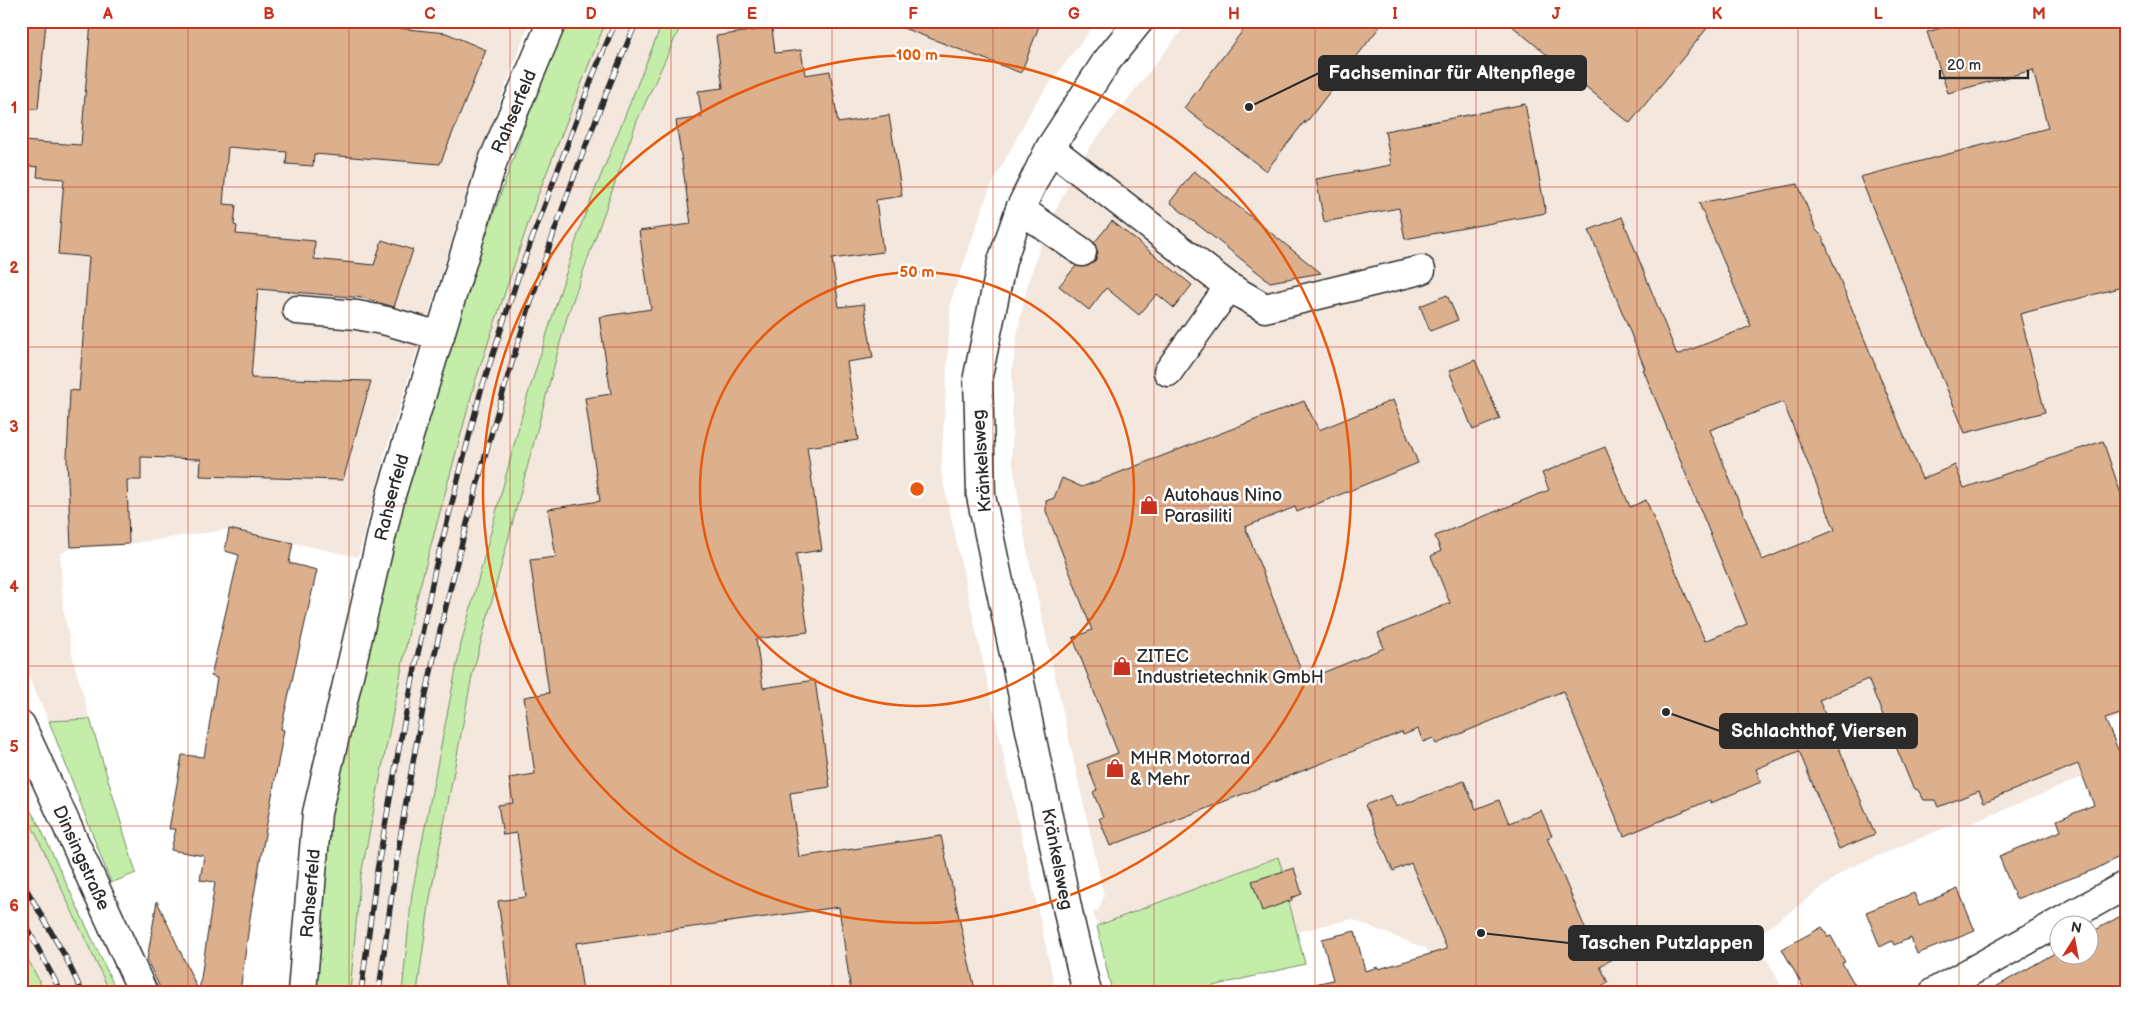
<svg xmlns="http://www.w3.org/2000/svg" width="2147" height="1013" viewBox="0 0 2147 1013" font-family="'Balsamiq Sans',sans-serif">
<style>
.built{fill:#f4e7dd}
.green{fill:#c3eda8;stroke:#778c6a}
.building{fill:#dcaf8d;stroke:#2b2b2b;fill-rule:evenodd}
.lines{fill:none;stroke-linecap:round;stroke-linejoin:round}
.minor-casing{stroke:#2b2b2b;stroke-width:31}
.minor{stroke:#fff;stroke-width:28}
.rail-casing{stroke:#2b2b2b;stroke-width:5.5}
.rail{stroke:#fff;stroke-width:4;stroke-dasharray:11;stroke-linecap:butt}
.grid{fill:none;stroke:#c8321e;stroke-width:1;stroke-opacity:0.55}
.ring{fill:none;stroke:#e8590c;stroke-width:2.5}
.labels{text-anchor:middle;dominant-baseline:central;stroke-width:5;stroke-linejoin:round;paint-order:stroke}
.street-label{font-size:18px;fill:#2b2b2b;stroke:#fff}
.poi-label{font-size:18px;fill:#2b2b2b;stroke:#fff;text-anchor:start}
.centre{fill:#e8590c;stroke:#fff;stroke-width:2.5}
.ring-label{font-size:15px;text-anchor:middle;font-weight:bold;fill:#e8590c;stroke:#fff;stroke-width:5;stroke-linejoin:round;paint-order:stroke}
.leader{fill:none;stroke:#2b2b2b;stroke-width:2}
.callout-dot{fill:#2b2b2b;stroke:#fff;stroke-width:2}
.callout{fill:#2b2b2b;stroke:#2b2b2b;stroke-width:2}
.callout-label{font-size:19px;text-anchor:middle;font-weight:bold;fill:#fff}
.neatline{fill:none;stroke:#c8321e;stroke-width:2}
.grid-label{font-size:16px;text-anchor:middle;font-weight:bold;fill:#c8321e}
</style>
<rect width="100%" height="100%" fill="#fff"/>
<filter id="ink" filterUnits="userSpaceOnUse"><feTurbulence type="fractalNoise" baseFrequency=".02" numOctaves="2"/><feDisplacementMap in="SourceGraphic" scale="10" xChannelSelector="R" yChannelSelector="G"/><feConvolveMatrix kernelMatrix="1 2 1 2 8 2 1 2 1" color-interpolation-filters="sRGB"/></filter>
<g filter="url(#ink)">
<g class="built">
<path d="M21,21H530L472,175L387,447L358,557L230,529L115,546L71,548L60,554L63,607L74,663L90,719L49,721L21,659Z"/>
<path d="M606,21H663L581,225L525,404L461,644L412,893L402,992H350L360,880L412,616L475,382L536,200Z"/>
<path d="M683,21H1097L1034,105L989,190L951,300L941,472L1056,992H417L430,898L472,676L567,317L637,121Z"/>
<path d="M1189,21H2126V715L2066,737L2083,777L1970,824L1956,823L1847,869L1756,937L1784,992H1442L1427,949L1351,919L1297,932L1289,901L1292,900L1278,857L1097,926L1093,912L1098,911L1104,896L1026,546L1012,458V371L1018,329L1028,282L1046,230L1072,177L1090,147Z"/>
<path d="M21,808L33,828L110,992H45L21,946Z"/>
</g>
<g class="green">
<path d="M562,21H606L536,200L475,382L412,616L360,880L350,992H315L327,821L403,502L466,291Z"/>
<path d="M663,21H683L637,121L567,317L472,676L430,898L417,992H402L412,893L461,644L525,404L581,225Z"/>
<path d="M90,719L136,873L111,883L49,721Z"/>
<path d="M21,794L39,825L117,992H110L33,828L21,808Z"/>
<path d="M1278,857L1292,900L1289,902L1305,964L1205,988V992H1112L1097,926Z"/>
<path d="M21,946L45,992H21Z"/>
</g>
<g class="building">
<path d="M21,21H46L38,109H21Z"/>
<path d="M91,21H388L387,27L446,33L486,50L440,164L314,154L313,166L286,164L287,152L228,147L223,204L236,205L234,225L237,226L236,234L315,241L314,259L374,265L382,240L413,250L394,307L364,298L258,289L251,378L371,381L343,480L200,476L201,459L141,457V480H127L129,544L71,547L67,459L70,390L79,391L89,257L58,254L64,179L37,177L38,167L21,165V141L81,145Z"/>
<path d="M890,21H1041L1021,73L890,23Z"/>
<path d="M1250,21H1384L1305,124V121L1266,171L1184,108Z"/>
<path d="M1506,21H1713L1630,123Z"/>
<path d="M1966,21H2126V286L2020,314L2045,412L1965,433L1860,177L2048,128L2033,70L1948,93L1927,32Z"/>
<path d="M772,28L775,53L801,50L805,75L830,71L838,123L889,115L902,196L876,200L883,252L832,259L839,307L864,304L873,358L847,362L858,440L807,447L822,550L796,554L808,632L756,639L763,688L815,680L830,787L790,793L799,857L941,836L975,990L961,992H851L839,907L576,943L583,992H511L498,901L526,897L517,833L503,835L498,805L513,803L509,778L535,774L524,697L549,693L530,560L556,557L548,509L600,501L585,398L611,394L599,317L651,309L639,231L691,224L676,121L702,117L698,91L723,88L716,36Z"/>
<path d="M1525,104L1546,213L1405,239L1399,208L1324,222L1316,179L1391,165L1385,131Z"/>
<path d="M1194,171L1321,273L1270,282L1183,213L1170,202Z"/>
<path d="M1798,184L1816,230L1822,236L1922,479L1955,465L1964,488L2103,441L2126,509V712L2105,719L2126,768V853L2096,869L2016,899L1999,856L2061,831L2057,820L2094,805L2078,764L1984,802L1979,791L1938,807L1935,800H1924L1918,790L1913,788L1868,679L1819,700L1875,834L1839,849L1799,751L1756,769L1761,782L1711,803L1710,800L1624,836L1563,691L1436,744L1433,738L1423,742L1418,729L1403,735L1402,732L1110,846L1099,818L1103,817L1093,792L1097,790L1087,765L1118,753L1073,638L1092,630L1046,511V501L1054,498L1062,478L1082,487L1304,401L1319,430L1393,400L1418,463L1297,512L1295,507L1245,527L1305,680L1384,648L1378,633L1450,603L1431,556L1441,551L1435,536L1549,490L1542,473L1605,447L1630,507L1646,500L1705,641L1747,624L1643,369H1645L1589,230L1622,217L1677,355L1751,326L1699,203ZM1783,402L1835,530L1762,560L1710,430Z"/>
<path d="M1112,221L1192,285L1174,308L1157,294L1139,315L1106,288L1089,310L1059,286L1076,266H1088L1095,261L1098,253L1094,243Z"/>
<path d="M1447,295L1458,320L1430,331L1420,306Z"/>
<path d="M1475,360L1500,419L1473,430L1449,371Z"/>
<path d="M229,529L293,543L289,563L317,570L281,729L284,730L251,911L240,992H199L215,882L200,880L204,856L171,850L176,829H169L182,755L204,757L217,678L211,676L239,555L225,551Z"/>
<path d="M1464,781L1476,809L1499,800L1509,823L1541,810L1552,836L1547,838L1590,940L1601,935L1611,960L1600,966L1608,983L1593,992H1316L1315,984L1333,980L1322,939L1355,931L1365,971L1378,967L1379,969L1447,949L1411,863L1393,871L1365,805L1391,795L1396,807Z"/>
<path d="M1294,868L1302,894L1291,898L1292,900L1262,911L1252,881Z"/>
<path d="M1958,889L1975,931L1917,954L1911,938L1894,945L1892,941L1880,947L1866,912L1914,893L1919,905Z"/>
<path d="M157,901L199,992H162L147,960Z"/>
<path d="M2126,913V992H1987L2060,950V956H2090V933Z"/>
<path d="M1822,927L1828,937L1831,936L1845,962L1842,963L1855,985L1842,992H1806L1782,949Z"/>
</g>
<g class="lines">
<g class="minor-casing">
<g id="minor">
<path d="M1050,148L1229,287L1265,308L1421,270"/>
<path d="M1020,209L1082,252"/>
<path d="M297,310L357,315L387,321L440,336"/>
<path d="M1168,372L1229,287"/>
<path id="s1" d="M21,725L143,992"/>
<path id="s2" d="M302,992L317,813L391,495L493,161L552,21"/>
<path d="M1087,992L1071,926L981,496L978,376L1002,261L1020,209L1050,148L1106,62L1139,21"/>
<path d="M1934,992L2126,885"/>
</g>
</g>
<use href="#minor" class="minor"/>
<g class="rail-casing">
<g id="rail">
<path d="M21,880L65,956L82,992"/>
<path d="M21,916L61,992"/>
<path d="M361,992L377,871L399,748L435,569L480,394L519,274L594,73L616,21"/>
<path d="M379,992C389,911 400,831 415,751C430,668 450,586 472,505C515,340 568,177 637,21"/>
</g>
</g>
<use href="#rail" class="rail"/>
</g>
</g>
<path class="grid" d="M188,21V992M349,21V992M510,21V992M671,21V992M832,21V992M993,21V992M1154,21V992M1315,21V992M1476,21V992M1637,21V992M1798,21V992M1959,21V992M21,187H2126M21,347H2126M21,506H2126M21,666H2126M21,826H2126"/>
<g class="ring">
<circle cx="917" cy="489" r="217"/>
<circle cx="917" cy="489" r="434"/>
</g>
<defs>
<g id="shop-bare" transform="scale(1.5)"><path d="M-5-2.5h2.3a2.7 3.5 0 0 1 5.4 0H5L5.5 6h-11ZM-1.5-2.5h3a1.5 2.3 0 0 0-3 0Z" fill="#c8321e" stroke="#fff" stroke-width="2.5" paint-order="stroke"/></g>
</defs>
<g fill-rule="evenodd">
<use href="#shop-bare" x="1149" y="505"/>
<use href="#shop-bare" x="1122" y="666"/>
<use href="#shop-bare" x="1115" y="768"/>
</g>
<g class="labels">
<g class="street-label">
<text stroke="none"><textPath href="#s2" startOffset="909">Rahserfeld</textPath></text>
<text transform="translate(982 461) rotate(-94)">Kränkelsweg</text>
<text stroke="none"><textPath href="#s2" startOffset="504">Rahserfeld</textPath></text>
<text stroke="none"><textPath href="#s1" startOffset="146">Dinsingstraße</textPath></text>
<text transform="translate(1057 859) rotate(79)">Kränkelsweg</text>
<text stroke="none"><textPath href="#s2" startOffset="99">Rahserfeld</textPath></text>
</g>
<g class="poi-label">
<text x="1164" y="495">Autohaus Nino<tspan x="1164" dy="21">Parasiliti</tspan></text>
<text x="1137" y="656">ZITEC<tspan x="1137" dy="21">Industrietechnik GmbH</tspan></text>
<text x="1130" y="758">MHR Motorrad<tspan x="1130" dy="21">&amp; Mehr</tspan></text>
</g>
</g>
<circle cx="917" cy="489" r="8" class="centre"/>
<g class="ring-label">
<text x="917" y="60">100 m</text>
<text x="917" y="277">50 m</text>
</g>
<path class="leader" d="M1249 107L1319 73M1666 712L1720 731M1481 933L1569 943"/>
<g class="callout-dot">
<circle cx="1249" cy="107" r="5"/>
<circle cx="1666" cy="712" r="5"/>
<circle cx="1481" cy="933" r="5"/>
</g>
<g class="callout">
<rect x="1319" y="56" width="267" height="34" rx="5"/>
<rect x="1720" y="714" width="197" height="34" rx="5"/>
<rect x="1569" y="926" width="194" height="34" rx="5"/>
</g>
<g class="callout-label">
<text x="1452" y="79">Fachseminar für Altenpflege</text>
<text x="1819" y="737">Schlachthof, Viersen</text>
<text x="1666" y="949">Taschen Putzlappen</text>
</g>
<rect width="2147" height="1013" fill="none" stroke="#fff" stroke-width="55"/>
<g transform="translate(2074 940) rotate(11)"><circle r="24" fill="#ffffff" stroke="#aaaaaa"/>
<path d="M0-4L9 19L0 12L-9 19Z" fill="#c8321e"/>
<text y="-8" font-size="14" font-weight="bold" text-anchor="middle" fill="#2b2b2b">N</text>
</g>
<path d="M1940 70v8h88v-8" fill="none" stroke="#2b2b2b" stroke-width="2.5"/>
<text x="1947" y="70" font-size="15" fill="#2b2b2b" stroke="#ffffff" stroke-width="4" paint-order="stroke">20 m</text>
<rect x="28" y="28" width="2092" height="958" class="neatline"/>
<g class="grid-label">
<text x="108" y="19">A</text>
<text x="269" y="19">B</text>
<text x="430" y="19">C</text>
<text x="591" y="19">D</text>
<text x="752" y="19">E</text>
<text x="913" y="19">F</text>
<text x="1074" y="19">G</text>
<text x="1234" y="19">H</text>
<text x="1395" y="19">I</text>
<text x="1556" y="19">J</text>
<text x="1717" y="19">K</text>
<text x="1878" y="19">L</text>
<text x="2039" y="19">M</text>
<text x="14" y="113">1</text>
<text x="14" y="273">2</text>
<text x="14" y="432">3</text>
<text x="14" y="592">4</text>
<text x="14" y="752">5</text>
<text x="14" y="911">6</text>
</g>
</svg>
